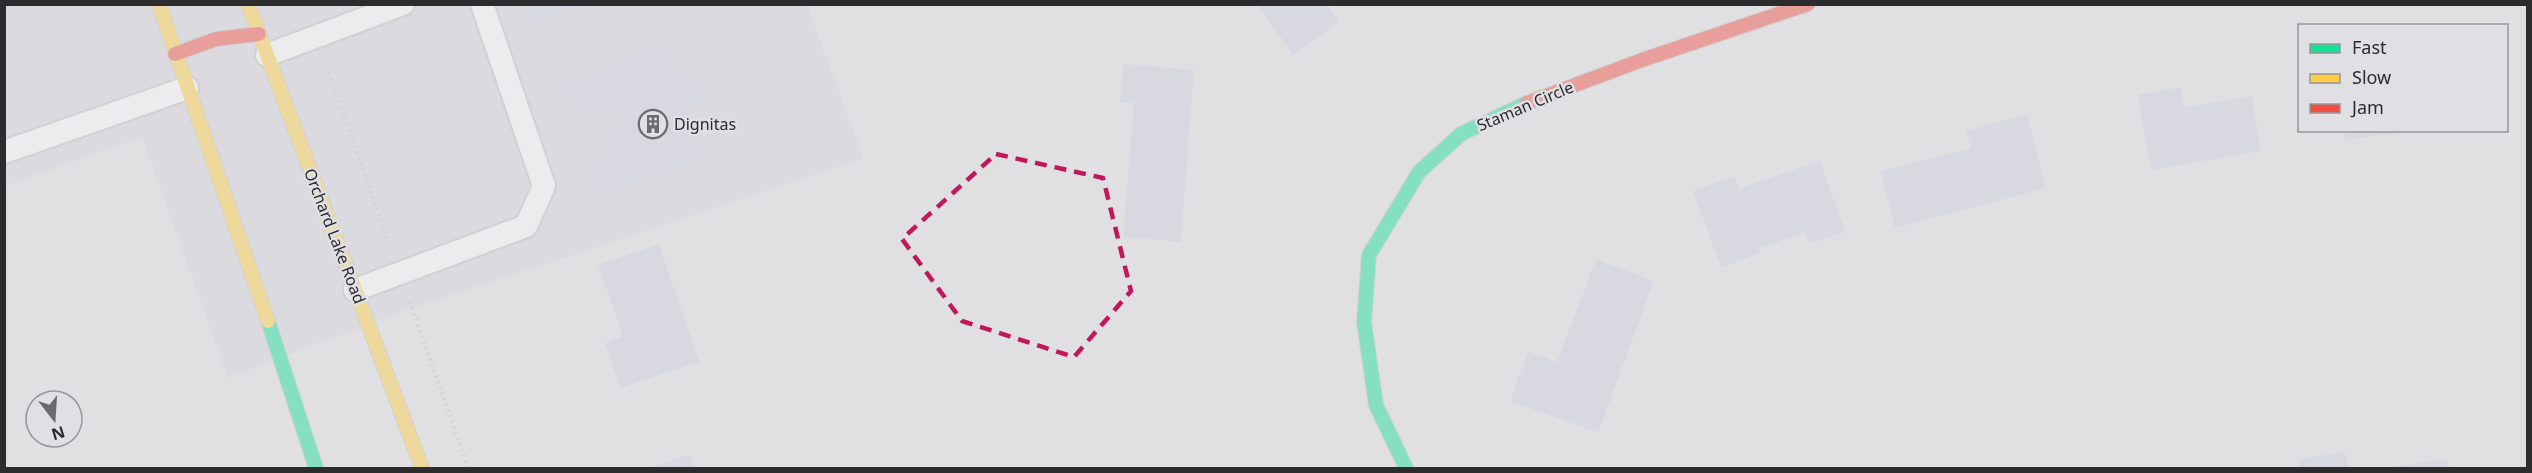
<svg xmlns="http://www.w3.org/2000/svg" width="2532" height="473" viewBox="0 0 2532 473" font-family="'Noto Sans',sans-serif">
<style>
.built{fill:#d2d2da}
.building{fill:#cfcfde}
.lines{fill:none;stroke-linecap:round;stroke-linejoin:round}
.lane-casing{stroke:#bebec0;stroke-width:26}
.fast-casing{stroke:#bebec0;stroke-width:16}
.slow-casing{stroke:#bebec0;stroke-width:16}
.jam-casing{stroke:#bebec0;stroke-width:16}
.path{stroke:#c1c1c2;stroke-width:4;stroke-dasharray:1.5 4.5;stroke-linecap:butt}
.lane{stroke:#fafafb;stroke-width:22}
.fast{stroke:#16e098;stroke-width:14}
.slow{stroke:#ffcf43;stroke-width:14}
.jam{stroke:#f24e42;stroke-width:14}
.marked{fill:none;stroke:#c2185b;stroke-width:4.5;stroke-dasharray:12 8;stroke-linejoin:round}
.labels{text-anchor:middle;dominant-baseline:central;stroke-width:5;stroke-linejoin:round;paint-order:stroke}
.street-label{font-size:16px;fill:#2c2c2e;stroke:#dfdfe4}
.poi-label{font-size:16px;fill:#2c2c2e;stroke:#dfdfe4;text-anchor:start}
</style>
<rect width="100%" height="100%" fill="#e0e0e3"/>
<path class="built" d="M5,4L807,5L864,159L412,308L228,378L142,137L5,186Z"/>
<g class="building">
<path d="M526,4H590V5L533,25Z"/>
<path d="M1257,4H1330L1328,6L1339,22L1293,55Z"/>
<path d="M666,46L677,76L696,69L706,97L686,104L705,158L597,196L583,158L603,151L597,133L614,127L607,108L570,121L557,84Z"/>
<path d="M1123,64L1194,70L1181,242L1123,237L1134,103H1120Z"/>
<path d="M2181,87L2184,107L2252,96L2261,151L2151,170L2138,95Z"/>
<path d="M2027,114L2046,188L1895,228L1880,171L1971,148L1966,131Z"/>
<path d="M2344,130H2405V132L2345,140Z"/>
<path d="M1820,160L1845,232L1809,244L1805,232L1759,248L1761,253L1721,268L1693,191L1735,176L1739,189Z"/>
<path d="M659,244L699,362L620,388L605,343L623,336L598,265Z"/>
<path d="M1596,259L1654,281L1598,433L1510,401L1528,351L1557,362Z"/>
<path d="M2345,452L2348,468H2300L2299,459Z"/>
<path d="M690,454L695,468H649Z"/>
<path d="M2447,459L2449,468H2392V467Z"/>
</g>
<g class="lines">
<g class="lane-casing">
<g id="lane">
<path d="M267,55L403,4"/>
<path d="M4,152L187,88"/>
<path d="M355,290L526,226L544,186L482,4"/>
</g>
</g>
<g class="fast-casing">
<g id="fast">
<path d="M268,321L316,468"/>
<path d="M1406,468L1376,405L1364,322L1369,255L1419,172L1461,134L1527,103"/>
</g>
</g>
<g class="slow-casing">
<g id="slow">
<path d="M159,4L268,321"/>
<path d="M248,4L422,468"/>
</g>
</g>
<g class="jam-casing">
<g id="jam">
<path d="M175,54L216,39L259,34"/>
<path d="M1527,103L1642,60L1808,4"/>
</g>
</g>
<g class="path">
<path d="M327,67L389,244"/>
<path d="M410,302L468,468"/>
</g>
<use href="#lane" class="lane"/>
<use href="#fast" class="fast"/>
<use href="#slow" class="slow"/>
<use href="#jam" class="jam"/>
</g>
<path d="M0 0H2532V473H0ZM996,154L1103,178L1131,291L1074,357L962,321L902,239Z" fill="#e0e0e3" fill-opacity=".55" fill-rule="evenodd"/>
<path class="marked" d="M996,154L1103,178L1131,291L1074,357L962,321L902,239Z"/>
<defs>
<g id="building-ring" transform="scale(1.5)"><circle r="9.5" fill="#dfdfe4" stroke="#6b6b6d" stroke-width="1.5"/><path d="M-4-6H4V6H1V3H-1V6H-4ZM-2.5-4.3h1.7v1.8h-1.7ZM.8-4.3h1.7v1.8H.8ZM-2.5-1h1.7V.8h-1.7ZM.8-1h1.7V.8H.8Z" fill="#6b6b6d"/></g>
</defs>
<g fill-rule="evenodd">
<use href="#building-ring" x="653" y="124"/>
</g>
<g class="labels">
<g class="street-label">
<text transform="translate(1525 106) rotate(-23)">Staman Circle</text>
<text transform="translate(335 236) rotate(69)">Orchard Lake Road</text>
</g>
<g class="poi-label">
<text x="674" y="124">Dignitas</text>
</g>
</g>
<rect width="2532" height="473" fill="none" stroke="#2c2c2e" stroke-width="12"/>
<rect x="2298" y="24" width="210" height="108" fill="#dfdfe4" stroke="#97979b" stroke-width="1.5"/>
<rect x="2310" y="44" width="30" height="9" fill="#16e098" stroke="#97979b" stroke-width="1.5"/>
<text x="2352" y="54" font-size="18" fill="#2c2c2e">Fast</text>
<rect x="2310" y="74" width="30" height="9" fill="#ffcf43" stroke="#97979b" stroke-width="1.5"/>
<text x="2352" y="84" font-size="18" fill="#2c2c2e">Slow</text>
<rect x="2310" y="104" width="30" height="9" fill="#f24e42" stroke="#97979b" stroke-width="1.5"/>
<text x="2352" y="114" font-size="18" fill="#2c2c2e">Jam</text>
<g transform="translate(54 419) rotate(163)"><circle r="28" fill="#dfdfe4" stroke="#97979b" stroke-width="1.5"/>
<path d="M0-4.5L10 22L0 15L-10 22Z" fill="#6b6b6d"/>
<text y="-9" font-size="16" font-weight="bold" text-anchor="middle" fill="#2c2c2e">N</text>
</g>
</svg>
